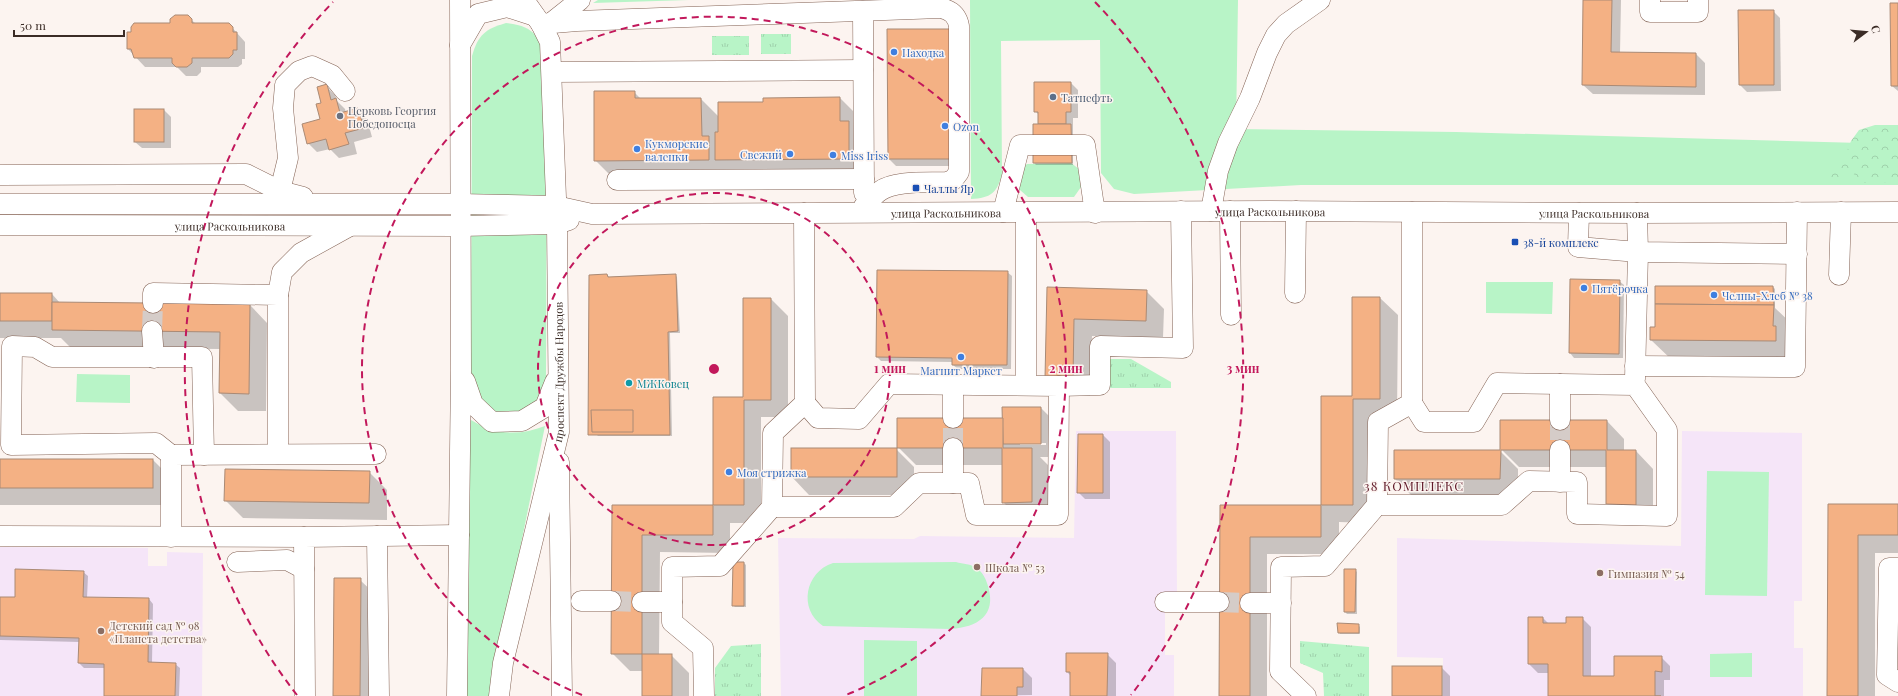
<svg xmlns="http://www.w3.org/2000/svg" width="1898" height="696" viewBox="0 0 1898 696" font-family="'Playfair Display',serif">
<style>
.education{fill:#f5e5f8}
.grass{fill:#b8f4c7}
.forest{fill:url(#forest-crowns)}
.park{fill:url(#park-tufts)}
.shadow{fill:#0003;fill-rule:evenodd}
.building{fill:#f4b184;stroke:#aa8a75}
.lines{fill:none;stroke-linecap:round;stroke-linejoin:round}
.minor-tunnel{stroke:#d5ccc8;stroke-width:20;stroke-dasharray:20 10;stroke-linecap:butt}
.minor-casing{stroke:#846355;stroke-width:21}
.minor{stroke:#fff;stroke-width:20}
.ring{fill:none;stroke:#c2185b;stroke-width:2;stroke-dasharray:7 5}
.shop-dot{fill:#3f7fe0;stroke:#fcf4f0;stroke-width:1.5}
.service-dot{fill:#5c6f8a;stroke:#fcf4f0;stroke-width:1.5}
.worship-dot{fill:#6b7280;stroke:#fcf4f0;stroke-width:1.5}
.transit-dot{fill:#1a4fb4;stroke:#fcf4f0;stroke-width:1.5}
.culture-dot{fill:#0f9aa8;stroke:#fcf4f0;stroke-width:1.5}
.education-dot{fill:#8d6e63;stroke:#fcf4f0;stroke-width:1.5}
.labels{text-anchor:middle;dominant-baseline:central;stroke-width:3;stroke-linejoin:round;paint-order:stroke}
.shop-label{font-size:11px;fill:#366cbe;stroke:#fcf4f0;text-anchor:start}
.service-label{font-size:11px;fill:#4e5e75;stroke:#fcf4f0;text-anchor:start}
.worship-label{font-size:11px;fill:#5b616d;stroke:#fcf4f0;text-anchor:start}
.transit-label{font-size:11px;fill:#164399;stroke:#fcf4f0;text-anchor:start}
.street-label{font-size:11px;fill:#3b2c26;stroke:#fcf4f0}
.culture-label{font-size:11px;fill:#0d838f;stroke:#fcf4f0;text-anchor:start}
.education-label{font-size:11px;fill:#785e54;stroke:#fcf4f0;text-anchor:start}
.quarter-label{font-size:13px;letter-spacing:1px;fill:#601a29;stroke:#fcf4f0}
.centre{fill:#c2185b;stroke:#fcf4f0;stroke-width:2}
.ring-label{font-size:12px;text-anchor:middle;font-weight:bold;fill:#c2185b;stroke:#fcf4f0;stroke-width:3;stroke-linejoin:round;paint-order:stroke}
</style>
<defs>
<pattern id="forest-crowns" width="20" height="18" patternUnits="userSpaceOnUse"><rect width="20" height="18" fill="#b8f4c7"/><path d="M2 6a3 3 0 1 1 6 0M12 15a3 3 0 1 1 6 0" fill="none" stroke="#9fd1ab"/></pattern>
<pattern id="park-tufts" width="24" height="20" patternUnits="userSpaceOnUse"><rect width="24" height="20" fill="#b8f4c7"/><path d="M3 7l-1-3M5 7V3M7 7l1-3M15 17l-1-3M17 17v-4M19 17l1-3" fill="none" stroke="#9fd1ab"/></pattern>
</defs>
<rect width="100%" height="100%" fill="#fcf4f0"/>
<g class="education">
<path d="M1076,431H1176L1177,595L1165,602V655H1174V696H781L778,538L914,539L920,536L1074,538Z"/>
<path d="M1682,431L1802,433V601H1794V648H1803V696H1443V658L1397,657V538L1681,546Z"/>
<path d="M0,547L148,548V566H167V552L203,553L202,696H0Z"/>
</g>
<g class="grass">
<path d="M598,0H689L593,3Z"/>
<path d="M970,0H1238L1236,129L1456,132L1898,144V185H1301L1134,194L1114,189L1101,173L1100,40L1001,41L1002,174C997,193 991,198 971,199Z"/>
<path d="M506,23C536,26 540,38 547,65L546,379L545,394L522,412L498,413L484,406L471,383L472,56C478,35 485,29 506,23Z"/>
<path d="M1071,163L1079,169L1081,187L1074,197H1028L1020,190L1017,179L1019,171L1027,164Z"/>
<path d="M1486,282H1553L1552,314L1486,313Z"/>
<path d="M77,374L130,375V403L76,402Z"/>
<path d="M471,420C495,435 519,436 545,426L490,696H464L465,441Z"/>
<path d="M1707,471L1769,472L1767,596L1705,595Z"/>
<path d="M956,562C963,564 971,564 977,568C983,573 986,579 988,586C997,616 977,627 951,629L823,626C798,609 805,572 833,563Z"/>
<path d="M864,640L917,641V696H864Z"/>
<path d="M1752,653V677H1710V654Z"/>
</g>
<path class="forest" d="M1875,125H1898V182L1864,183L1849,170L1831,183L1830,169L1845,156L1851,141L1859,130Z"/>
<g class="park">
<rect x="761" y="34" width="30" height="20"/>
<rect x="712" y="36" width="37" height="19"/>
<path d="M1110,359H1131L1171,382V388H1110Z"/>
<path d="M1300,641L1369,647V696H1324L1323,673L1300,663Z"/>
<path d="M761,644V696H715V668L731,646Z"/>
</g>
<g class="shadow">
<path d="M1584,0H1621L1620,53L1696,54L1705,63V95L1593,94L1583,85Z"/>
<path d="M1898,4V91L1892,86Z"/>
<path d="M1773,11L1780,18L1781,91L1747,92L1740,85Z"/>
<path d="M187,16L196,24H229L245,42V59H242V64L238,67H201V72L197,76H186L177,67H145L128,49Z"/>
<path d="M888,30L960,166H896L889,159Z"/>
<path d="M1071,83L1078,90V118H1073V165H1036L1034,163L1039,115L1035,111Z"/>
<path d="M326,86L335,95L337,101L345,109L346,113L358,110L367,119L372,137L354,142L357,154L339,158L330,149L317,152L308,143L322,119V104Z"/>
<path d="M634,92L641,99H701L719,117L840,98L864,122L872,183L619,184L595,160Z"/>
<path d="M164,110L171,117V148H142L135,142Z"/>
<path d="M1007,272L1012,276L1011,369H958L953,365V362L881,361L877,357Z"/>
<path d="M607,275L609,277L675,275L677,277L680,333H670L672,436H591H598L596,434Z"/>
<path d="M1571,280L1619,281L1624,285L1623,358H1574L1570,353Z"/>
<path d="M1773,287L1775,289V308L1795,327L1797,362L1673,361L1651,340V328Z"/>
<path d="M1048,288L1146,291L1164,309L1163,338L1092,336L1090,396L1063,395Z"/>
<path d="M0,294H52L60,303L250,305L267,323L266,411H238L220,393L221,349L71,348L61,338H0Z"/>
<path d="M1380,298L1398,315L1397,416H1370V523L1339,522V554H1267V696H1220V506H1322V397H1353Z"/>
<path d="M771,299L788,316V417H761V523H730V553L660,552L659,655H671L689,673V696H643V671H630L612,653L613,506H714V398H744Z"/>
<path d="M1041,408L1054,421V457H1040L1050,467V520H1021L1003,502V465H916L898,447L1003,419ZM1020,443H1046V445H1020Z"/>
<path d="M1607,421L1624,439V451H1636L1653,469V522H1624L1607,504V467H1519L1501,449Z"/>
<path d="M1103,435L1110,442V499H1085L1078,492Z"/>
<path d="M896,449L914,467V495H809L792,477Z"/>
<path d="M1500,451L1518,469V497H1413L1395,479Z"/>
<path d="M0,460H153L171,478L170,505H0Z"/>
<path d="M369,472L387,490V520L243,518L225,500Z"/>
<path d="M1829,505H1898V553H1875V696H1828Z"/>
<path d="M744,563L746,565V607H735L733,605Z"/>
<path d="M1355,570L1357,572V614H1347L1345,612Z"/>
<path d="M83,572L88,576L87,598L149,599L153,604L152,663L175,664L180,668L179,696H105V668H84L79,663L80,642L0,640V598H16Z"/>
<path d="M360,580L378,597L377,696H334Z"/>
<path d="M1543,618L1549,624H1567L1582,618L1591,627V677H1615L1661,657L1670,666V680H1664V696H1549V673H1538L1529,664Z"/>
<path d="M1358,625L1360,627V634H1340L1339,632Z"/>
<path d="M1107,654L1116,663V696H1071V676L1067,672Z"/>
<path d="M1441,667L1450,676V696H1393Z"/>
<path d="M1023,669L1032,678V695L982,696Z"/>
</g>
<g class="building">
<path d="M1583,0H1612L1611,52L1696,53V87L1582,85Z"/>
<path d="M1890,3H1898V86H1891Z"/>
<path d="M1738,10H1774V85H1739Z"/>
<path d="M175,15H188L192,19V23H229L233,27V32H237V50H233V54L229,58H192V63L187,67H176L172,63V58H134L131,49H127V32H131V27L134,23H170V19Z"/>
<path d="M887,29H953L954,159H888Z"/>
<path d="M1034,82H1071V112H1066V124H1038V112H1034Z"/>
<path d="M327,84L331,100L336,98L340,113L358,108L364,128L345,133L349,144L329,150L326,139L307,144L302,124L320,119L316,104L321,103L317,87Z"/>
<path d="M594,91H635V98H701L702,136H709V160L594,161Z"/>
<path d="M840,97V121H849V159L715,160V132H718V102H763V98Z"/>
<rect x="134" y="109" width="30" height="33"/>
<path d="M1033,124H1071L1072,163H1033Z"/>
<path d="M877,270L1008,271L1007,365H952V358L876,357Z"/>
<path d="M607,274L608,277L676,274L678,331L668,332L670,435H588L589,275Z"/>
<path d="M1570,279L1620,280L1619,354L1569,353Z"/>
<path d="M1655,286H1773L1774,305L1655,304Z"/>
<path d="M1047,287L1147,290L1146,321L1074,319L1073,378H1045Z"/>
<rect x="0" y="293" width="52" height="28"/>
<path d="M1352,297H1380V399H1353V505H1321V396H1352Z"/>
<path d="M743,298H771V400H744V505H713V397H743Z"/>
<path d="M52,302L250,304L249,394L219,393L220,332L52,330Z"/>
<path d="M1655,304L1774,305L1773,326H1776V341L1650,340V327H1655Z"/>
<path d="M1002,407H1041V444H1003Z"/>
<path d="M591,410H633V432H592Z"/>
<path d="M897,418H1003V448H1032V502L1002,503V448H897Z"/>
<path d="M1500,420H1607V450H1636V505L1606,504V450H1501L1500,479H1394V450H1500Z"/>
<path d="M1078,434H1103V493H1077Z"/>
<rect x="791" y="448" width="106" height="29"/>
<rect x="0" y="459" width="153" height="29"/>
<path d="M225,469L370,471L369,503L224,501Z"/>
<path d="M1828,504H1898V535H1858V696H1827Z"/>
<path d="M612,505H713V535H642V654H611Z"/>
<path d="M1220,505H1321V537H1250V696H1219Z"/>
<path d="M733,562H744V606H732Z"/>
<path d="M15,569L84,571L83,597L149,598L148,662L176,663L175,696H104V664L78,663L79,638L0,636V597H15Z"/>
<path d="M1344,569H1356L1355,612H1344Z"/>
<path d="M334,578H361L360,696H333Z"/>
<path d="M1528,617H1543V623H1566V617H1583V676H1614V656H1662V672L1655,671V696H1661H1548V664H1528Z"/>
<path d="M1337,623L1359,624V633H1338Z"/>
<path d="M1066,653H1108L1107,696H1070V672H1066Z"/>
<rect x="642" y="654" width="30" height="42"/>
<rect x="1392" y="666" width="50" height="30"/>
<path d="M982,668H1023V687H1017V696H981Z"/>
</g>
<g class="lines">
<g class="minor-tunnel">
<path d="M152,331L153,303"/>
<path d="M1560,420V450"/>
<path d="M953,448V418"/>
<path d="M611,601L642,602"/>
<path d="M1219,602L1250,603"/>
</g>
<g class="minor-casing">
<g id="minor">
<path d="M1650,0V12H1698V0"/>
<path d="M863,11L864,193"/>
<path d="M551,23L580,0"/>
<path d="M541,24L577,21L940,8C951,10 957,15 959,26V172L953,180L947,182C928,183 895,180 880,191C874,195 869,201 864,206"/>
<path d="M460,45L478,14L507,7L535,16"/>
<path d="M552,72L863,70"/>
<path d="M0,175L246,174L280,191L303,197"/>
<path d="M617,180L864,179"/>
<path d="M280,191L288,158L283,108L285,85L299,71L312,66L332,75L345,91"/>
<path id="s1" d="M0,204H459L556,206L592,214L1270,211L1637,213L1898,212"/>
<path d="M1211,211L1218,171L1228,143L1250,98L1267,53L1276,35L1286,24L1320,0"/>
<path d="M1230,211L1231,315"/>
<path d="M1003,212L1020,145H1085L1095,213"/>
<path d="M1579,213L1578,247L1638,252L1797,254"/>
<path id="s2" d="M0,225L460,226L557,224L569,220"/>
<path d="M1839,275L1841,212"/>
<path d="M1295,293L1296,211"/>
<path d="M278,295L282,272L301,253L348,227"/>
<path d="M153,303V293L278,295V454"/>
<path d="M152,331L154,358"/>
<path d="M1635,366L1795,367L1797,212"/>
<path d="M1635,379L1638,252L1637,213"/>
<path d="M465,381L473,404L492,422L522,421L545,407L555,382"/>
<path d="M1026,385V213"/>
<path d="M1059,386L1100,385V346L1183,348L1181,211"/>
<path d="M953,418V385"/>
<path d="M1560,420V384"/>
<path d="M953,448V483"/>
<path d="M1560,450V482"/>
<path d="M171,455L156,443L11,445L12,346L35,347L52,357H202L204,455"/>
<path d="M559,462L562,696"/>
<path d="M1377,505H1502L1529,481L1577,482V514L1667,516V430L1635,385L1497,383L1474,422H1424L1412,403"/>
<path d="M772,507H894L919,483H969L976,515H1058L1059,386L889,384L859,419L818,418L805,403"/>
<path d="M0,536L304,537"/>
<path d="M377,536L379,696"/>
<path d="M171,537V455L376,454"/>
<path d="M237,562L287,560L304,569"/>
<path d="M1898,568H1889L1887,675L1898,682"/>
<path d="M581,601H611"/>
<path d="M642,602H672"/>
<path d="M1165,602H1219"/>
<path d="M1250,603H1281"/>
<path d="M305,696L304,537L459,535"/>
<path d="M457,696L461,370L460,0"/>
<path id="s3" d="M499,696L503,663L559,432L557,224L550,42L541,24L524,0"/>
<path d="M704,696L703,648L672,622V567L720,566L772,507L773,433L805,403L804,213"/>
<path d="M1306,696L1280,671L1281,567L1325,566L1377,505L1378,422L1412,403V212"/>
</g>
</g>
<use href="#minor" class="minor"/>
</g>
<g class="ring">
<circle cx="714" cy="369" r="176"/>
<path d="M582 695A352 352 0 1 1 846 695"/>
<path d="M297 695A529 529 0 0 1 333 2M1095 2A529 529 0 0 1 1131 695"/>
</g>
<g class="shop-dot">
<circle cx="894" cy="52" r="4"/>
<circle cx="945" cy="126" r="4"/>
<circle cx="637" cy="149" r="4"/>
<circle cx="790" cy="154" r="4"/>
<circle cx="833" cy="155" r="4"/>
<circle cx="1584" cy="288" r="4"/>
<circle cx="1714" cy="295" r="4"/>
<circle cx="961" cy="357" r="4"/>
<circle cx="729" cy="472" r="4"/>
</g>
<circle class="service-dot" cx="1053" cy="97" r="4"/>
<circle class="worship-dot" cx="340" cy="116" r="4"/>
<g class="transit-dot">
<rect x="912" y="184" width="8" height="8" rx="2"/>
<rect x="1511" y="238" width="8" height="8" rx="2"/>
</g>
<circle class="culture-dot" cx="629" cy="383" r="4"/>
<g class="education-dot">
<circle cx="977" cy="567" r="4"/>
<circle cx="1600" cy="573" r="4"/>
<circle cx="101" cy="631" r="4"/>
</g>
<g class="labels">
<g class="shop-label">
<text x="902" y="52">Находка</text>
<text x="953" y="126">Ozon</text>
<text x="645" y="143">Кукморские<tspan x="645" dy="13">валенки</tspan></text>
<text x="782" y="154" text-anchor="end">Свежий</text>
<text x="841" y="155">Miss Iriss</text>
<text x="1592" y="288">Пятёрочка</text>
<text x="1722" y="295">Челны-Хлеб № 38</text>
<text x="961" y="370" text-anchor="middle">Магнит Маркет</text>
<text x="737" y="472">Моя стрижка</text>
</g>
<g class="service-label">
<text x="1061" y="97">Татнефть</text>
</g>
<g class="worship-label">
<text x="348" y="110">Церковь Георгия<tspan x="348" dy="13">Победоносца</tspan></text>
</g>
<g class="transit-label">
<text x="924" y="188">Чаллы Яр</text>
<text x="1523" y="242">38-й комплекс</text>
</g>
<g class="street-label">
<text stroke="none"><textPath href="#s1" startOffset="1271">улица Раскольникова</textPath></text>
<text stroke="none"><textPath href="#s1" startOffset="947">улица Раскольникова</textPath></text>
<text stroke="none"><textPath href="#s1" startOffset="1595">улица Раскольникова</textPath></text>
<text stroke="none"><textPath href="#s2" startOffset="230">улица Раскольникова</textPath></text>
<text stroke="none"><textPath href="#s3" startOffset="331">проспект Дружбы Народов</textPath></text>
</g>
<g class="culture-label">
<text x="637" y="383">МЖКовец</text>
</g>
<g class="education-label">
<text x="985" y="567">Школа № 53</text>
<text x="1608" y="573">Гимназия № 54</text>
<text x="109" y="625">Детский сад № 98<tspan x="109" dy="13">«Планета детства»</tspan></text>
</g>
<g class="quarter-label">
<text x="1414" y="485">38 КОМПЛЕКС</text>
</g>
</g>
<circle cx="714" cy="369" r="6" class="centre"/>
<g class="ring-label">
<text x="890" y="373">1 мин</text>
<text x="1066" y="373">2 мин</text>
<text x="1243" y="373">3 мин</text>
</g>
<g transform="translate(1866 32) rotate(74)" stroke="#fcf4f0" stroke-width="3" paint-order="stroke">
<path d="M0-3L7 15L0 10L-7 15Z" fill="#3b2c26"/>
<text y="-6" font-size="11" font-weight="bold" text-anchor="middle" fill="#3b2c26">С</text>
</g>
<path d="M14 30v6h110v-6" fill="none" stroke="#3b2c26" stroke-width="2"/>
<text x="20" y="30" font-size="12" fill="#3b2c26" stroke="#fcf4f0" stroke-width="3" paint-order="stroke">50 m</text>
</svg>
